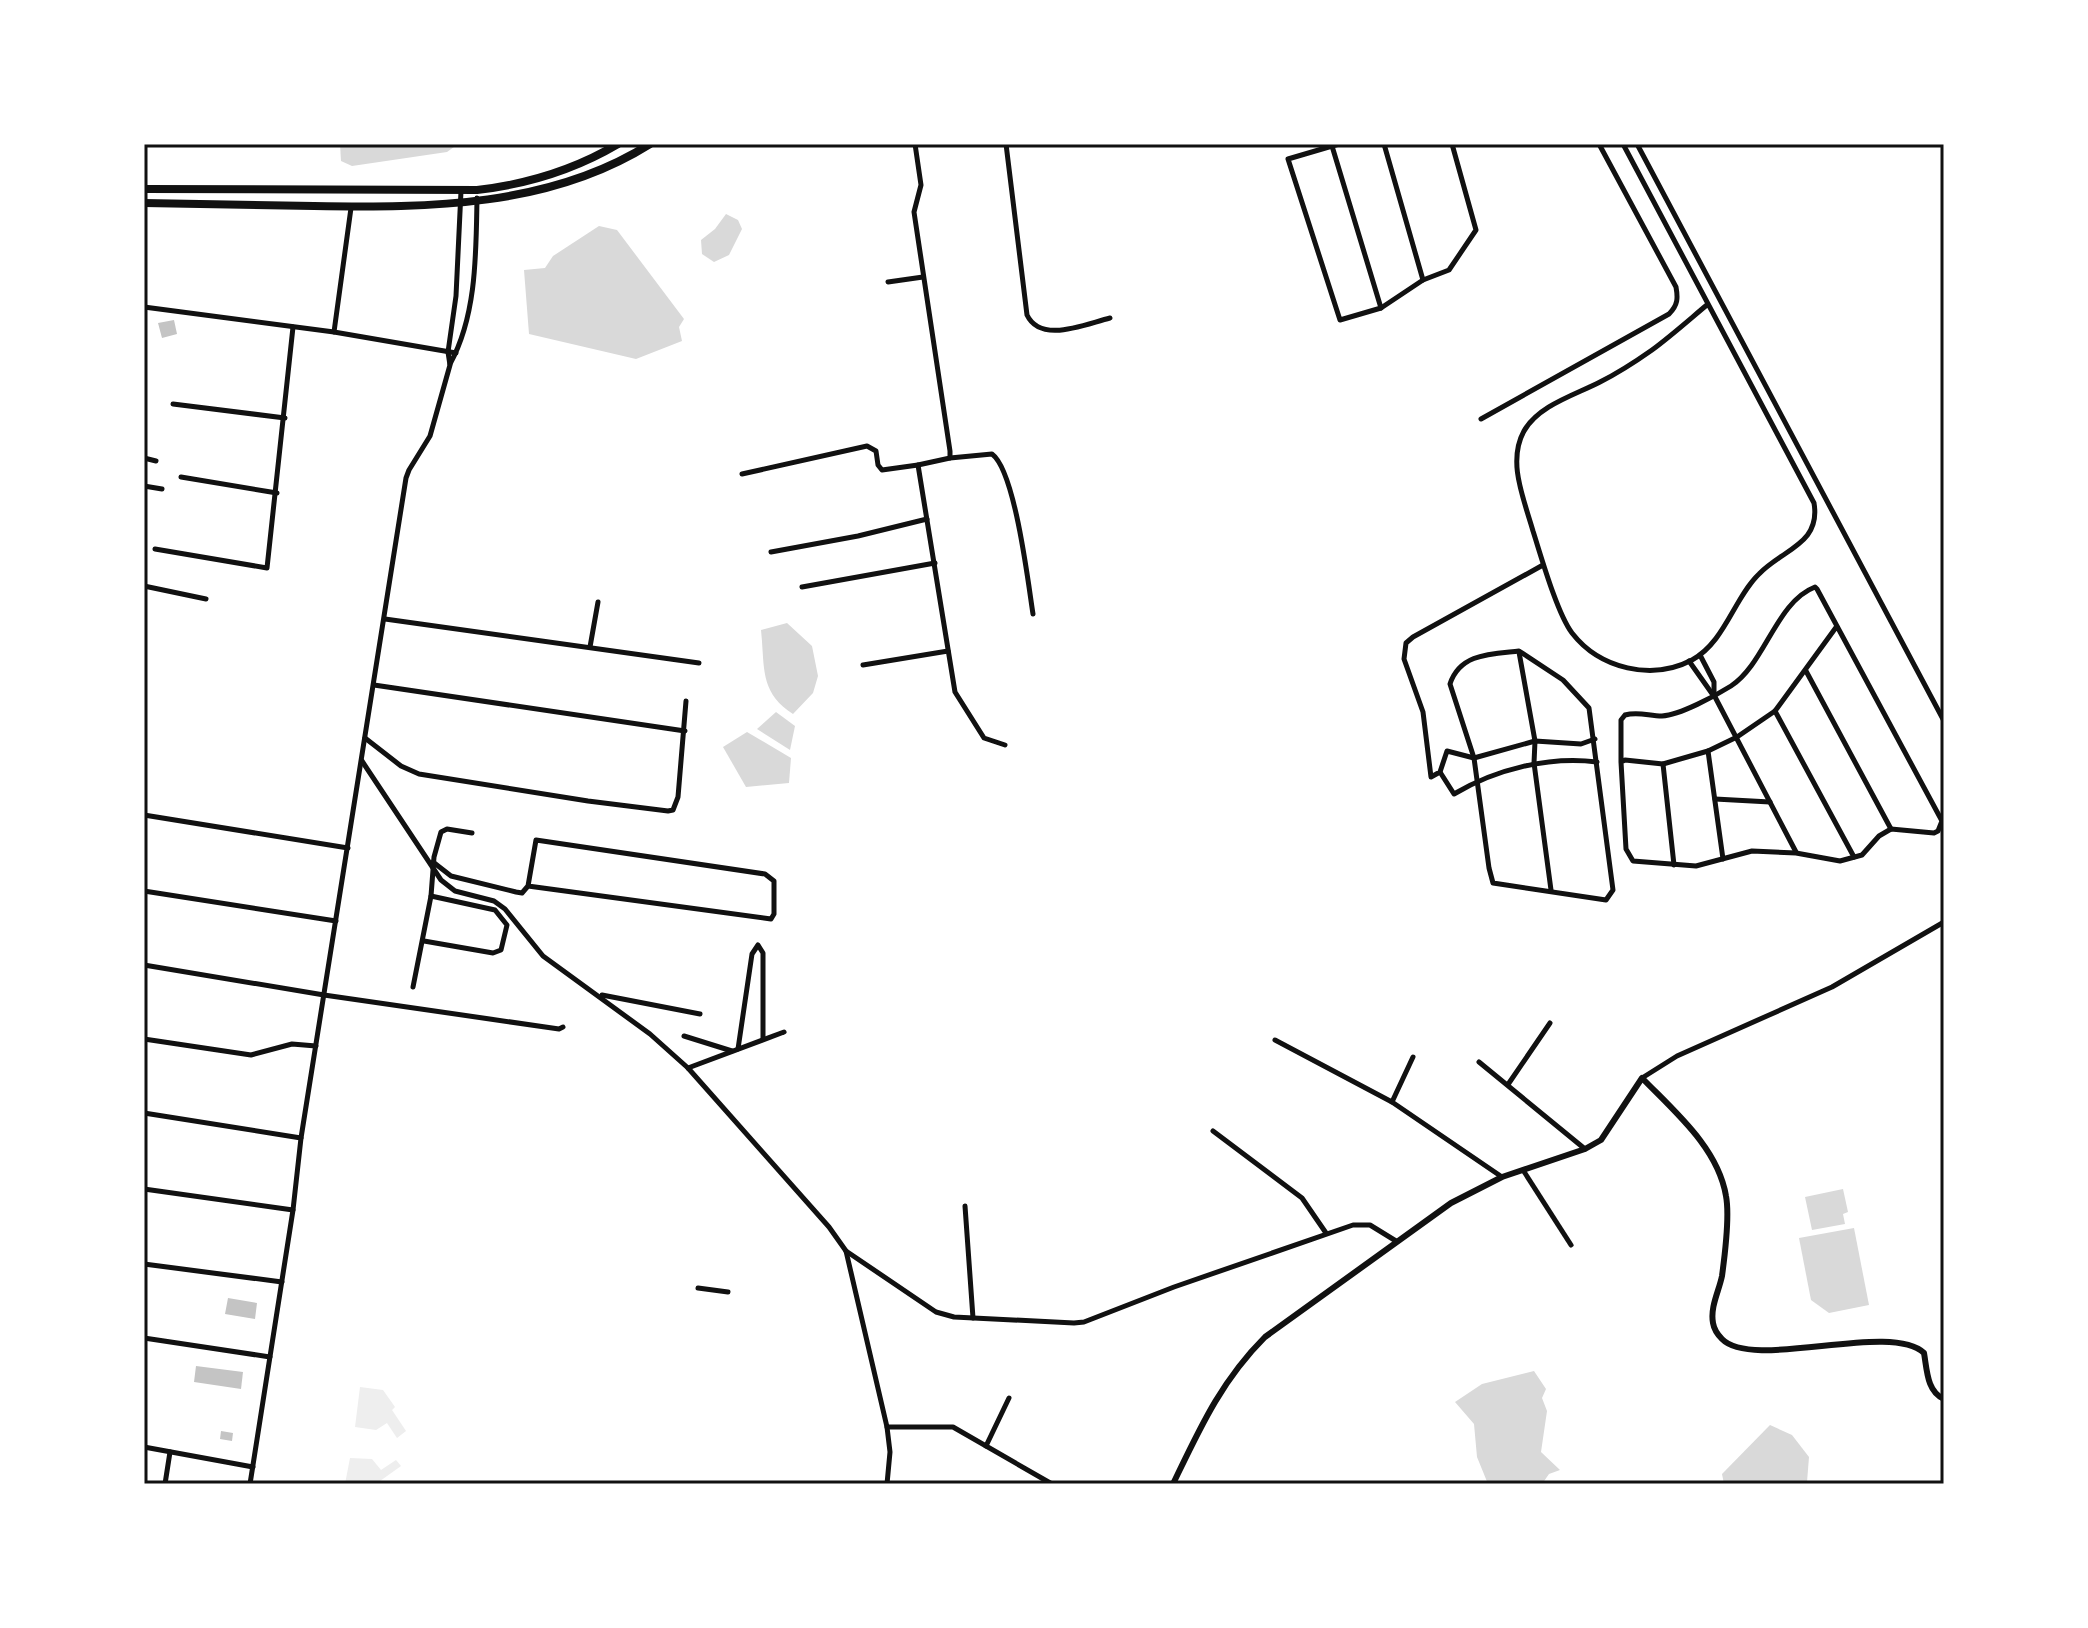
<svg xmlns="http://www.w3.org/2000/svg" width="2088" height="1628" viewBox="0 0 2088 1628" font-family="'Fira Sans',sans-serif">
<style>
.green{fill:#eee}
.water{fill:#d9d9d9}
.building{fill:#c4c4c4}
.lines{fill:none;stroke-linecap:round;stroke-linejoin:round}
.minor{stroke:#111;stroke-width:5}
.tertiary{stroke:#111;stroke-width:6}
.trunk{stroke:#111;stroke-width:8}
.neatline{fill:none;stroke:#111;stroke-width:3}
</style>
<rect width="100%" height="100%" fill="#fff"/>
<g class="green">
<path d="M360,1387L383,1390L395,1407L392,1410L406,1431L397,1438L387,1423L376,1430L355,1427Z"/>
<path d="M350,1458L372,1459L381,1470L396,1460L401,1466L380,1481L381,1484H345Z"/>
</g>
<g class="water">
<path d="M340,144H458L447,152L352,166L341,161Z"/>
<path d="M726,214L738,220L742,229L729,255L714,262L702,254L701,240L715,229Z"/>
<path d="M599,226L617,230L684,319L679,327L682,341L636,359L529,334L524,270L545,268L553,256Z"/>
<path d="M787,623L812,646L818,676L813,693L793,714C759,692 765,667 761,630Z"/>
<path d="M776,712L795,726L790,750L757,729Z"/>
<path d="M747,732L791,758L789,783L746,787L723,747Z"/>
<path d="M1843,1189L1848,1212L1843,1214L1845,1224L1812,1230L1805,1197Z"/>
<path d="M1854,1228L1869,1305L1829,1313L1811,1300L1799,1238Z"/>
<path d="M1534,1371L1546,1389L1542,1398L1547,1411L1541,1452L1560,1470L1549,1474L1542,1484H1488L1477,1457L1474,1424L1455,1402L1482,1384Z"/>
<path d="M1770,1425L1792,1435L1809,1457L1807,1482L1724,1484L1722,1474Z"/>
</g>
<g class="building">
<path d="M174,320L177,334L162,338L158,323Z"/>
<path d="M228,1298L257,1303L255,1319L225,1314Z"/>
<path d="M196,1366L243,1372L241,1389L194,1382Z"/>
<path d="M221,1431L233,1433L232,1441L220,1439Z"/>
</g>
<g class="lines">
<g class="minor">
<path d="M915,144L921,185L914,212L950,451V458L918,465L955,692L984,738L1005,745"/>
<path d="M1006,144L1027,315C1041,344 1085,324 1110,318"/>
<path d="M1339,144L1288,159L1340,320L1381,308L1423,280L1449,270L1476,230L1452,144"/>
<path d="M1384,144L1423,280"/>
<path d="M1623,144L1814,503C1821,544 1783,549 1759,574C1734,598 1725,642 1692,660C1652,681 1600,669 1572,633C1557,613 1541,556 1533,531C1524,499 1507,462 1524,431C1539,405 1575,395 1600,382C1618,373 1635,362 1652,350C1671,336 1690,319 1708,304"/>
<path d="M1637,144L1944,721"/>
<path d="M1332,146L1381,308"/>
<path d="M888,282L923,277"/>
<path d="M144,307L334,332L456,353"/>
<path d="M334,332L351,208"/>
<path d="M450,364C477,315 476,252 477,198"/>
<path d="M173,404L285,418"/>
<path d="M1481,419L1669,314C1678,305 1678,298 1676,287L1599,144"/>
<path d="M144,458L156,461"/>
<path d="M950,458L992,454C1015,471 1028,582 1033,614"/>
<path d="M742,474L867,446L876,451L878,465L882,470L918,465"/>
<path d="M181,477L277,493"/>
<path d="M144,486L162,489"/>
<path d="M155,549L267,568L293,327"/>
<path d="M771,552L858,536L927,519"/>
<path d="M1543,565L1413,637L1406,643L1404,659L1423,712L1431,777L1440,772L1447,751L1474,758L1535,741L1581,744L1595,739"/>
<path d="M144,586L206,599"/>
<path d="M802,587L935,563"/>
<path d="M385,619L699,663"/>
<path d="M590,647L598,602"/>
<path d="M1519,651L1563,680L1589,708L1613,890L1606,900L1493,883L1489,868L1474,758L1450,684C1460,653 1492,654 1519,651Z"/>
<path d="M1519,652L1535,741L1534,763L1551,890"/>
<path d="M1700,655L1714,682V695L1796,852"/>
<path d="M1689,661L1713,695"/>
<path d="M863,665L948,651"/>
<path d="M1806,671L1891,829"/>
<path d="M374,685L685,731"/>
<path d="M1775,711L1854,857"/>
<path d="M365,738L401,766L419,774L588,801L668,811L673,810L678,797L686,701"/>
<path d="M1708,751L1723,859"/>
<path d="M362,761L441,880L455,891L494,901L505,909L543,956L650,1034L688,1068L829,1227L846,1251L887,1427L890,1452L887,1484"/>
<path d="M1621,762V720L1625,715C1638,711 1649,716 1662,716C1680,715 1715,696 1731,686C1765,664 1776,602 1815,587L1817,589L1942,821L1938,831L1934,833L1891,829L1879,836L1862,855L1840,861L1796,853L1752,851L1696,866L1633,861L1626,849L1621,762L1625,760L1663,764L1708,751L1737,737L1775,711L1837,626"/>
<path d="M1663,764L1674,865"/>
<path d="M1440,772L1454,794C1496,769 1549,756 1597,762"/>
<path d="M1715,799L1770,802"/>
<path d="M144,815L348,848"/>
<path d="M433,862L451,876L516,892L522,893L528,886L536,840L765,874L774,881V914L771,919L528,886"/>
<path d="M144,891L336,921"/>
<path d="M424,941L493,953L501,950L507,925L495,910L431,896"/>
<path d="M144,965L324,995L559,1029L563,1027"/>
<path d="M413,987L431,896L434,857L441,832L447,829L472,833"/>
<path d="M602,995L700,1014"/>
<path d="M684,1036L732,1051"/>
<path d="M144,1039L251,1055L292,1044L316,1046"/>
<path d="M1275,1040L1392,1102L1502,1177"/>
<path d="M738,1049L752,954L758,945L763,953V1039"/>
<path d="M1479,1062L1585,1149"/>
<path d="M688,1068L784,1032"/>
<path d="M1642,1078L1677,1056L1832,987L1944,922"/>
<path d="M1509,1083L1550,1023"/>
<path d="M1392,1102L1413,1057"/>
<path d="M144,1113L301,1138"/>
<path d="M1213,1131L1302,1198L1326,1233"/>
<path d="M1523,1170L1571,1245"/>
<path d="M144,1189L293,1210"/>
<path d="M965,1206L973,1318"/>
<path d="M846,1251L936,1312L954,1317L1074,1323L1084,1322L1174,1287L1353,1225H1370L1396,1241"/>
<path d="M144,1264L282,1282"/>
<path d="M698,1288L728,1292"/>
<path d="M144,1338L270,1357"/>
<path d="M887,1427H953L1052,1484"/>
<path d="M986,1446L1009,1398"/>
<path d="M144,1447L253,1467"/>
<path d="M165,1484L170,1452"/>
<path d="M250,1484L293,1210L301,1138L406,478L409,470L430,436L450,365L448,352L456,296L461,191"/>
</g>
<path class="tertiary" d="M1173,1484C1200,1428 1221,1381 1265,1337L1451,1203L1502,1177L1585,1149L1601,1140L1642,1078C1675,1112 1718,1148 1726,1196C1730,1217 1725,1254 1722,1276C1719,1291 1710,1307 1713,1323C1714,1329 1718,1335 1722,1339C1753,1371 1890,1321 1924,1353C1927,1370 1927,1392 1944,1399"/>
<g class="trunk">
<path d="M144,189L477,190C529,184 574,170 618,144"/>
<path d="M144,203C201,204 258,205 314,206C429,208 550,207 650,144"/>
</g>
</g>
<rect width="2088" height="1628" fill="none" stroke="#ffffff" stroke-width="292"/>
<rect x="146" y="146" width="1796" height="1336" class="neatline"/>
</svg>
